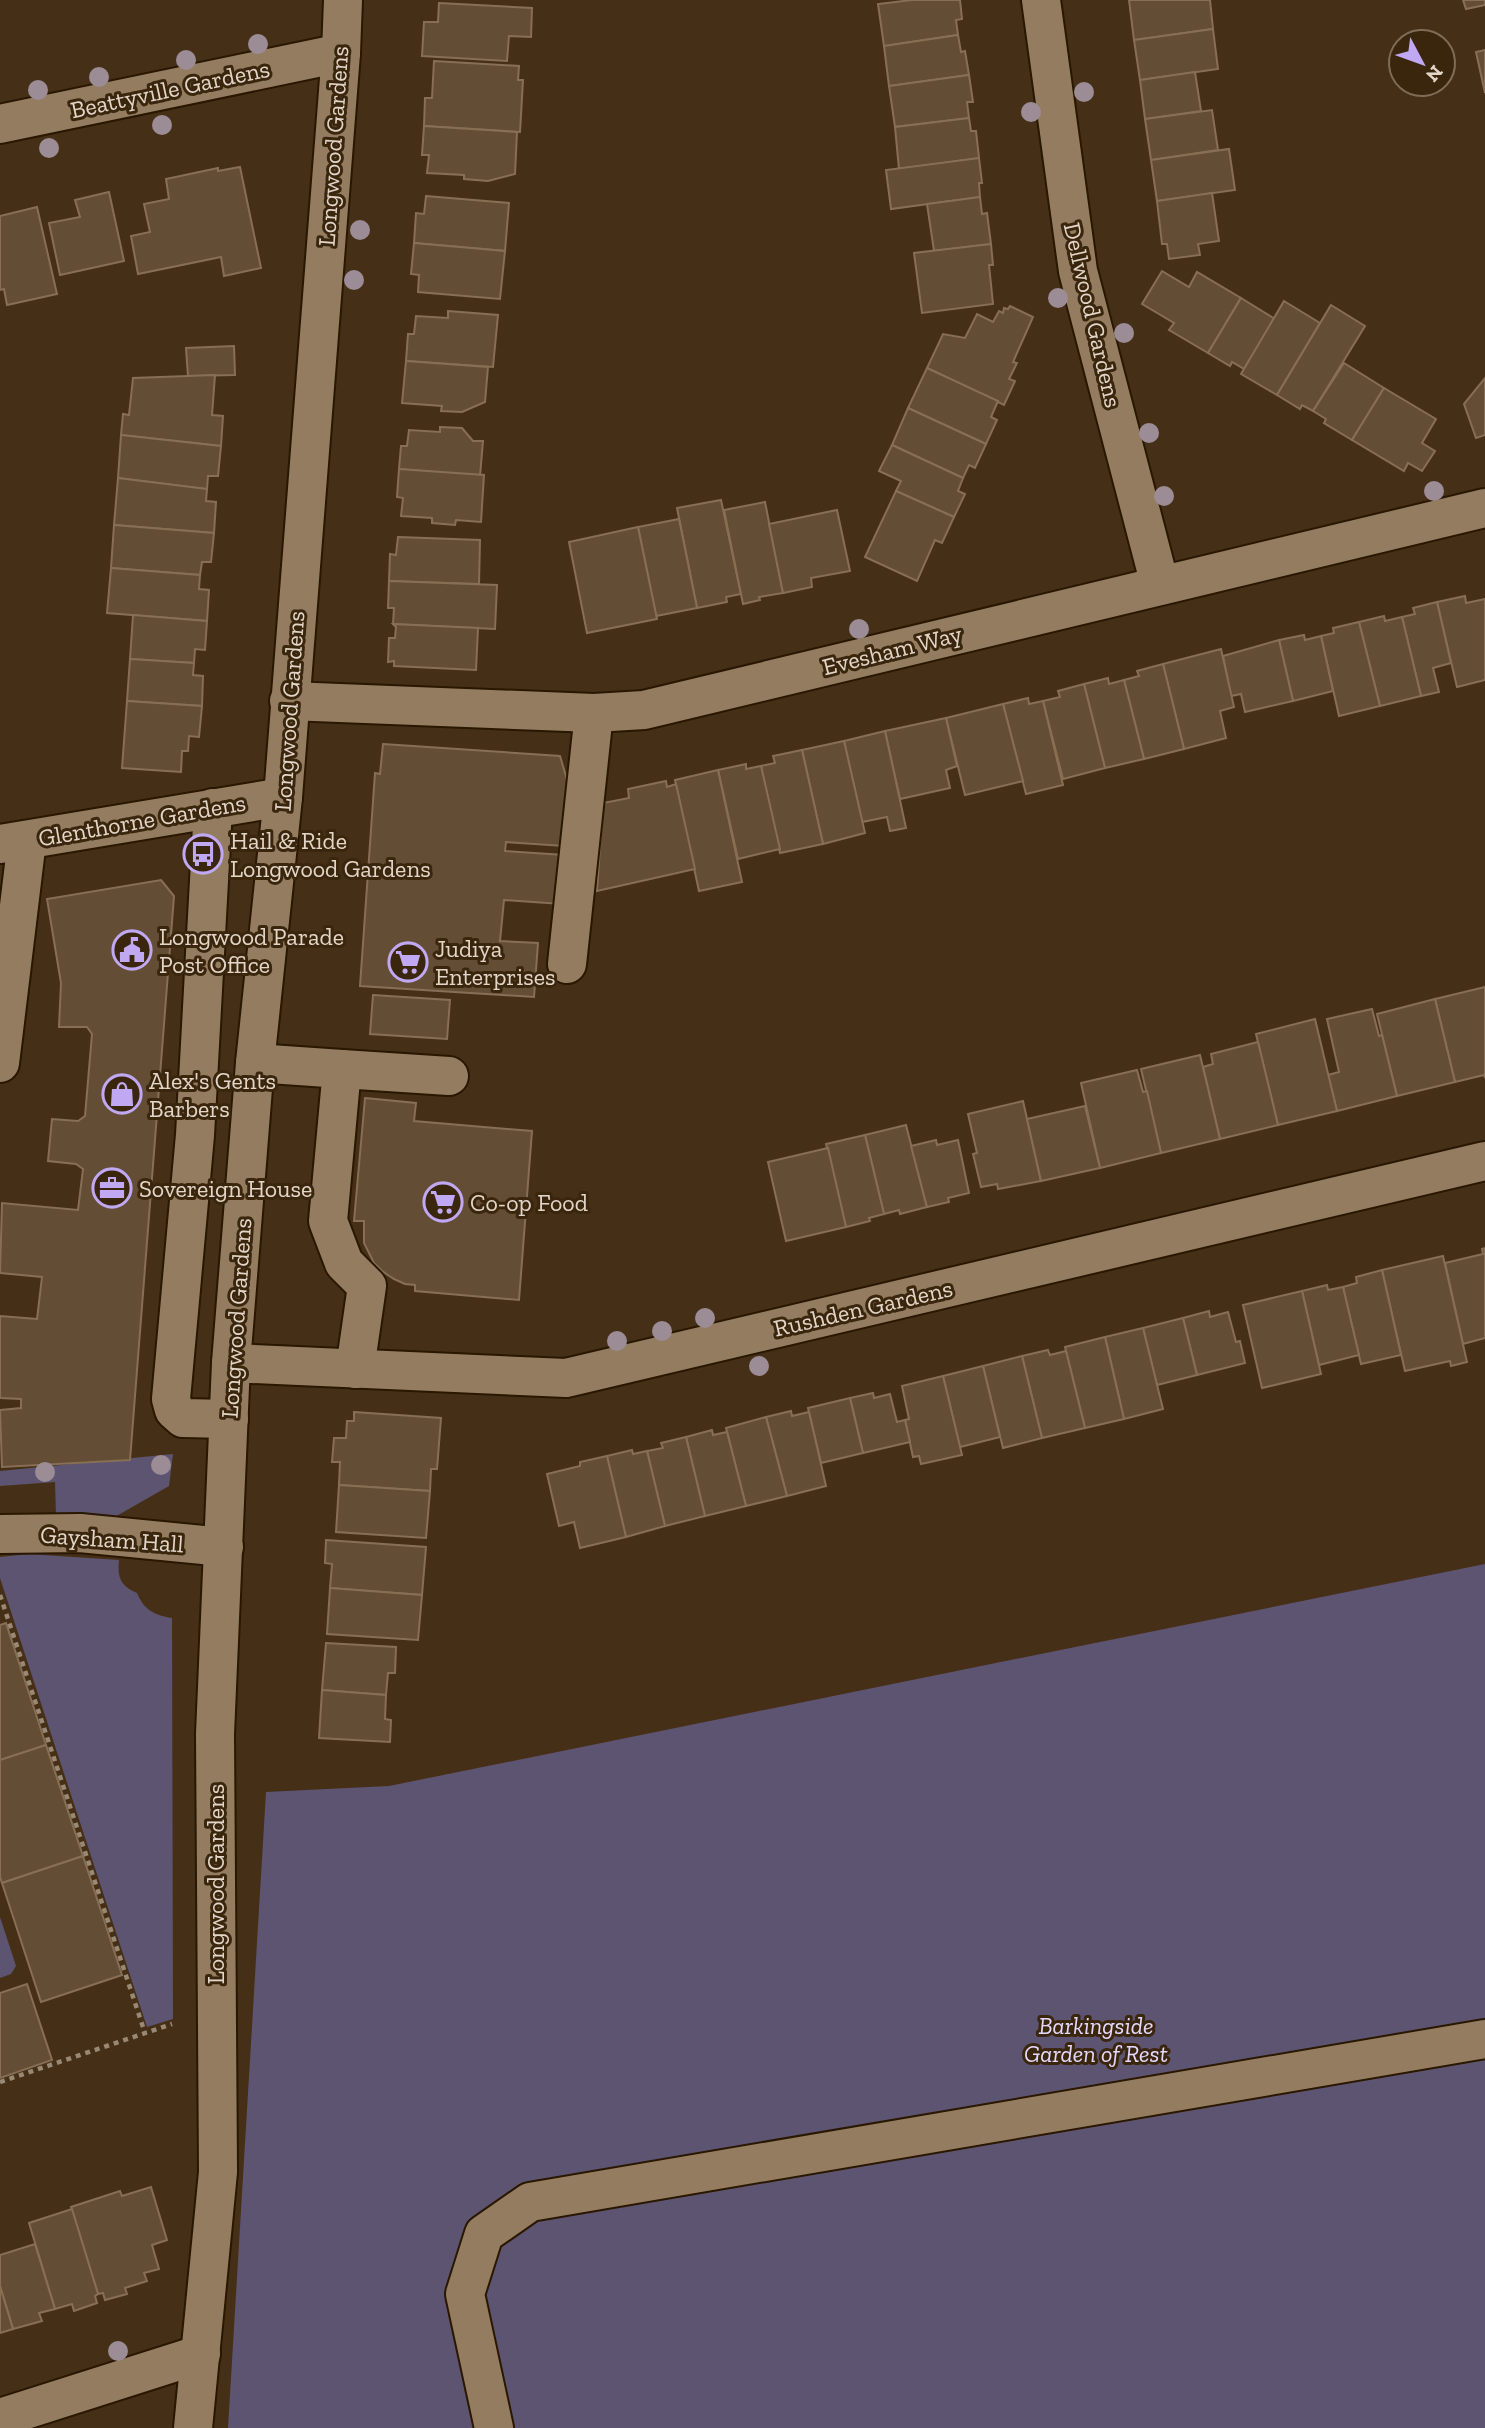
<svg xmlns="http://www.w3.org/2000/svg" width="1485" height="2428" viewBox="0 0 1485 2428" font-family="'Zilla Slab',serif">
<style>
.green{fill:#5d5472}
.building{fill:#634d34;stroke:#866f54;stroke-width:2}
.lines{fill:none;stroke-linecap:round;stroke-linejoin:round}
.minor-casing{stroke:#2a1700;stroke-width:42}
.path{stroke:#988874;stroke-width:4.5;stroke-dasharray:5 5;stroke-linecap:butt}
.minor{stroke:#947c61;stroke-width:38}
.tree{fill:#9c8c96}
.labels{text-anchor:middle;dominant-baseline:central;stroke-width:6;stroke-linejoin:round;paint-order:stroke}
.street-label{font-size:24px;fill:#e3d6c8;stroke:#3a260d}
.poi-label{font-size:24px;fill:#e3d6c8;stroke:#3a260d;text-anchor:start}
.park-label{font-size:24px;font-style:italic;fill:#e3d8fe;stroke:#3a260d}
</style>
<rect width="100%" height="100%" fill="#453017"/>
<g class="green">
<path d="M173,1454L169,1486L113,1518L56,1515L55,1482L0,1486V1471Z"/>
<path d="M28,1554L119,1560C117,1578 121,1586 137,1593C144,1610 154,1615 172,1618L173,2019L147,2027L0,1578V1557Z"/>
<path d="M1485,1564V2428H228L266,1792L389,1786Z"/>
<path d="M0,1917L16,1966L11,1974L0,1978Z"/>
</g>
<g class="building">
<path d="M912,0H960L962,19L956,20L958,35L884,46L878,4Z"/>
<path d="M1129,0H1210L1213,29L1134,40Z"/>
<path d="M1463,0H1485V5L1466,9Z"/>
<path d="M439,3L532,8L531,37L509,36L507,61L422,56L424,22H438Z"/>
<path d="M1213,29L1218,69L1140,80L1134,40Z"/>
<path d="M958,35L961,52L965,51L969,75L889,86L884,46Z"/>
<path d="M1485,50V93L1476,52Z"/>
<path d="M434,61L519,66L518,80H523L520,132L424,126L425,98H432Z"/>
<path d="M1195,72L1201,111L1145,119L1140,80Z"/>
<path d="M969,75L973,102H967L969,118L895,127L889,86Z"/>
<path d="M1212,110L1218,150L1151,160L1145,119Z"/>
<path d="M969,118L971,131H976L979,158L899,169L895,127Z"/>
<path d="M424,126L517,132L515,174L488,181L464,179V175L427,173L429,155H422Z"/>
<path d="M1229,149L1235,190L1157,201L1151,160Z"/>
<path d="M979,158L982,183H979L980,197L891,209L886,170Z"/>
<path d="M240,167L261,268L224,276L221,257L138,274L131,236L150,232L144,204L169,199L166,179L218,168V171Z"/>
<path d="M109,192L124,261L60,275L49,223L80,217L75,200Z"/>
<path d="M1212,193L1219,241L1198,244L1200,255L1169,259L1167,244H1162L1157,201Z"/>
<path d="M426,196L509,203L505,251L414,243L416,213L424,214Z"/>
<path d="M980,197L982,214L987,213L991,244L934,251L927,204Z"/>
<path d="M37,207L57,294L7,305L4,289L0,290V216Z"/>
<path d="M414,243L505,251L500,299L418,292L419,275L411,274Z"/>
<path d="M991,244L993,265H989L993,304L922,313L914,253Z"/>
<path d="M1162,271L1189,287L1197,272L1241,298L1208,353L1169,330L1174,323L1142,304Z"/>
<path d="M1241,298L1275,319L1244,369L1232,362L1230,366L1208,353Z"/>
<path d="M1284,301L1320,323L1277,395L1241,374Z"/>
<path d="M1331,305L1365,326L1313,411L1302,405L1300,409L1277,395Z"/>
<path d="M1010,306L1033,317L1013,362L1017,363L1009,379L1015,381L1004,405L927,368L943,334L965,338L977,314L993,322L999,311L1003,313L1004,308L1008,309Z"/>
<path d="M448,311L498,315L493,367L406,361L408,334H414L416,316L448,318Z"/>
<path d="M234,346L235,375L188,376L186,348Z"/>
<path d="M406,361L488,367L485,402L462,412L441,411L442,406L402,403Z"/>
<path d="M1344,363L1384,388L1352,440L1324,423L1326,419L1313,411Z"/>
<path d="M927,368L998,401L991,417L997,420L986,444L908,408Z"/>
<path d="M215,375L212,415L223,416L221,446L121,435L123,414L129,415L133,378Z"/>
<path d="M1485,378V435L1476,438L1464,404Z"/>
<path d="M1384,388L1436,419L1422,443L1435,451L1422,471L1408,463L1404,471L1352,440Z"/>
<path d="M908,408L986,444L975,468L969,465L963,478L892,445Z"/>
<path d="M440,427L462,428L473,441H483L480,476L399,469L401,446H407L409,430L440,432Z"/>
<path d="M121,435L221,446L218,476H208L207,489L118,478Z"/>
<path d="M892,445L963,478L958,491L965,494L954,517L896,491L901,481L879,471Z"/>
<path d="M399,469L484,475L481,522L456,520L455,525L432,523V518L401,516L403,498L397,497Z"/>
<path d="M118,478L207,489L206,501L216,502L214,533L114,525Z"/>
<path d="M896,491L954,517L942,543L935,540L917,581L865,557Z"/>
<path d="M721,500L741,594L726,597L727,602L697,608L677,508Z"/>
<path d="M765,502L783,593L759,597L760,600L743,604L724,510Z"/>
<path d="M837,510L850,571L811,578L812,587L783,593L769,524Z"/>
<path d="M679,519L697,608L656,616L638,527Z"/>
<path d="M114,525L214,533L211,562H202L200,575L111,568Z"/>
<path d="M638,527L657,619L587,633L569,542Z"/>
<path d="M398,537L480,540L479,584L389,581L390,554L396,555Z"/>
<path d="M111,568L200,575L199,589L209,590L207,621L107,613Z"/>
<path d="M389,581L497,585L495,629L393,624L394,608H388Z"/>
<path d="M1465,596L1466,603L1485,599V680L1457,687L1437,602Z"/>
<path d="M1437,602L1451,663L1433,668L1439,692L1421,696L1402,617L1415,614L1413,608Z"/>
<path d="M133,615L207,621L205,650L195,649L194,663L130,659Z"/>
<path d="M1384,616L1385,621L1402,617L1421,696L1380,706L1359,622Z"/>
<path d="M1359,622L1380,706L1339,716L1321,636L1334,633L1333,628Z"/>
<path d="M393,624L478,628L476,670L394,666V661L388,662L389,638H395L396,627Z"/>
<path d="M1304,635L1305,640L1321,636L1333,691L1293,701L1279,640Z"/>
<path d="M1279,640L1293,701L1245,712L1241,694L1231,696L1223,656Z"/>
<path d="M1221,649L1234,707L1220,711L1226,738L1184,749L1163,664Z"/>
<path d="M130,659L194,663L193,675L203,676L202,706L127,701Z"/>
<path d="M1163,664L1184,749L1144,759L1124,680L1139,676L1137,671Z"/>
<path d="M1108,678L1109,684L1124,680L1144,759L1105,768L1084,684Z"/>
<path d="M1084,684L1105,768L1063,779L1043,701L1060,697L1058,691Z"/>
<path d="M1028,698L1029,704L1043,701L1063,785L1026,794L1003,704Z"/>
<path d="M127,701L202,706L199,737L189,736L188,751H182L181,772L122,768Z"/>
<path d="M1003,704L1023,781L965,795L946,718Z"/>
<path d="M946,718L957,766L946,770L950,788L900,799L885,731Z"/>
<path d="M885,731L906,828L890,831L887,817L862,822L844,741Z"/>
<path d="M844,741L865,833L823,844L802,750Z"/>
<path d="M383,744L560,756L568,783L564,846L506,842L505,851L564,855L561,904L504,900L500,941L538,943L534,997L360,986L375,773L380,774Z"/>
<path d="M802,750L823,844L780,853L761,766L775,763L773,756Z"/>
<path d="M746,764V769L761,766L780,849L738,859L718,770Z"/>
<path d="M718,770L742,882L699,891L675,780Z"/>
<path d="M666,781L667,787L676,784L695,869L597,891L603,803L629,798L628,789Z"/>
<path d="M161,880L174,896L130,1460L2,1467L0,1410L21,1408V1399L0,1398V1316L37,1319L42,1277L0,1273L2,1203L78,1210L83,1169L76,1164L48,1161L52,1119L78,1121L85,1116L92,1034L87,1027H59L61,983L47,899Z"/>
<path d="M1485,987V1078L1484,1075L1455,1082L1435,999Z"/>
<path d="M373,995L450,1000L447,1039L370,1034Z"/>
<path d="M1435,999L1455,1082L1397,1096L1377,1014Z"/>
<path d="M1372,1009L1379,1036L1382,1035L1397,1096L1337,1111L1328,1075L1339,1072L1327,1019Z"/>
<path d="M1315,1019L1337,1111L1278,1125L1256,1034Z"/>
<path d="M1258,1042L1278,1125L1220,1139L1203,1067L1213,1064L1211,1054Z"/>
<path d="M1200,1055L1220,1139L1161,1153L1141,1069Z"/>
<path d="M1137,1070L1143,1092L1147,1091L1161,1153L1100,1168L1081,1083Z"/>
<path d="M365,1098L416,1103L414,1121L532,1131L519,1300L415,1291V1285L405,1284L394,1279L382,1271L374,1263L364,1243V1221H354Z"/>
<path d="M1023,1101L1041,1181L998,1189L997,1184L981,1187L973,1154L977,1153L968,1114Z"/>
<path d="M1085,1106L1100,1168L1041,1181L1027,1119Z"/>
<path d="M906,1125L927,1207L900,1214L899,1210L884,1214L865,1135Z"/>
<path d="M865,1135L884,1214L869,1218L870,1221L846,1227L826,1144Z"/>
<path d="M936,1140L937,1145L958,1140L969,1193L948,1198L949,1202L927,1207L911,1146Z"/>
<path d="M828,1148L846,1227L786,1241L768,1162Z"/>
<path d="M1485,1248V1338L1463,1344L1445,1263L1483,1254L1482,1249Z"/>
<path d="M1443,1256L1467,1362L1451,1366L1450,1361L1405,1371L1382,1270Z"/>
<path d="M1382,1270L1401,1355L1361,1364L1343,1287L1357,1283L1356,1277Z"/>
<path d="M1327,1285L1328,1290L1343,1287L1359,1355L1319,1365L1302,1291Z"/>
<path d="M1302,1291L1321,1374L1262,1388L1243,1305Z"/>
<path d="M1209,1311L1210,1317L1228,1312L1236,1342L1240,1341L1245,1363L1197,1375L1183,1318Z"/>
<path d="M1183,1318L1197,1375L1157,1385L1143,1328Z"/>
<path d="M1143,1328L1163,1409L1124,1419L1105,1337Z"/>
<path d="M1105,1337L1124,1419L1085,1428L1065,1347Z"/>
<path d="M1048,1350L1050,1355L1066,1351L1085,1428L1042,1438L1022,1356Z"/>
<path d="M1022,1356L1042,1438L1003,1448L983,1366Z"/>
<path d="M983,1366L1000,1437L960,1447L943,1376Z"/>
<path d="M943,1376L962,1455L921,1464L919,1456L913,1457L905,1420L909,1419L902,1386Z"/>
<path d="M873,1393L874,1398L890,1394L897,1422L905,1420L910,1442L863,1453L850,1398Z"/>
<path d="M850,1398L863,1453L821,1463L808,1408Z"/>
<path d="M791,1411L792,1416L809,1412L826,1486L787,1496L766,1417Z"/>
<path d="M354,1412L441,1418L437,1469H431L430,1491L339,1485L340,1462H332L334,1438H346L347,1421H354Z"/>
<path d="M766,1417L787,1496L746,1506L726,1428Z"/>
<path d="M712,1430L713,1435L727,1432L746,1506L705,1516L686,1437Z"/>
<path d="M686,1437L705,1516L665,1526L647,1451L663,1448L661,1443Z"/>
<path d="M632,1450L633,1454L647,1451L665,1526L626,1537L607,1456Z"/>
<path d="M607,1456L626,1537L580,1548L574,1522L559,1526L547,1474L580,1466V1462Z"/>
<path d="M339,1485L430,1491L426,1538L336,1532Z"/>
<path d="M326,1540L426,1547L422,1595L330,1588L332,1564L325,1563Z"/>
<path d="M330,1588L422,1595L418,1640L327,1634Z"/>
<path d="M6,1623L46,1745L0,1760V1625Z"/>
<path d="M326,1643L396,1647L395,1673H388L386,1695L322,1690Z"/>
<path d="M322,1690L386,1695L385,1719L391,1720L390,1742L319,1738Z"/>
<path d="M46,1745L83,1856L2,1883L0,1877V1760Z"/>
<path d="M83,1856L122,1975L41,2002L2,1883Z"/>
<path d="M27,1984L52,2060L0,2078V1993Z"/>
<path d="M151,2187L167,2240L152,2245L159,2269L144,2273L147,2281L125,2288L127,2294L105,2300L103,2293L98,2294L71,2207L120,2191L122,2196Z"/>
<path d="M72,2209L98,2294L95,2296L97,2303L74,2311L72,2304L55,2309L29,2223Z"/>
<path d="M35,2244L55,2309L39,2313L42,2321L13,2329L0,2286V2255Z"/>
<path d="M0,2286L13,2329L0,2333Z"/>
</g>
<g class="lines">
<g class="minor-casing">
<g id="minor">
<path d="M1041,0L1078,271L1160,585"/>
<path d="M0,124L341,53"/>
<path d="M289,701L594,713L644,710L1485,508"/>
<path d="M213,808L195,1135L171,1399L174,1410L183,1418L229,1419"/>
<path d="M0,844L283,797"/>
<path d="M567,964L594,713"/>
<path d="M0,1063L27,840"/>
<path d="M255,1063L342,1069L328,1221L344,1263L367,1286L355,1369"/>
<path d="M342,1069L449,1076"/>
<path d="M231,1363L566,1378L1485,1161"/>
<path d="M0,1534L80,1533L224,1547"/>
<path d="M0,2418L201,2354"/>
<path d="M193,2428L218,2172L215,1734L231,1363L255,1063L283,797L341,53L343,0"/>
<path d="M494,2428L465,2294L484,2234L530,2202L1485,2039"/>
</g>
</g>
<g class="path">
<path d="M0,1595L145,2033"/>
<path d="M0,2082L172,2024"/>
</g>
<use href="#minor" class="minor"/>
</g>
<g class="tree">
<circle cx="258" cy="44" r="10"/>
<circle cx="186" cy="60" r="10"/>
<circle cx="99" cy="77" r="10"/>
<circle cx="38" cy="90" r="10"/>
<circle cx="1084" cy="92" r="10"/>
<circle cx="1031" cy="112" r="10"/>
<circle cx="162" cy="125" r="10"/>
<circle cx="49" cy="148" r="10"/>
<circle cx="360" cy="230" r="10"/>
<circle cx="354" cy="280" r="10"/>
<circle cx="1058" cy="298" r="10"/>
<circle cx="1124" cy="333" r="10"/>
<circle cx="1149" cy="433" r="10"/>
<circle cx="1434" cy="491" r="10"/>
<circle cx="1164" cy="496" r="10"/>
<circle cx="859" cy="629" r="10"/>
<circle cx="705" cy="1318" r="10"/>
<circle cx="662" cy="1331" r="10"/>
<circle cx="617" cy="1341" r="10"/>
<circle cx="759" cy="1366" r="10"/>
<circle cx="161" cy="1465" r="10"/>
<circle cx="45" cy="1472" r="10"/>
<circle cx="118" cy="2351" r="10"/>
</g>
<defs>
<g id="bus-ring" transform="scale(2.0125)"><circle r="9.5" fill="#3a260d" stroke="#c0a8f3" stroke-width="1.5"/><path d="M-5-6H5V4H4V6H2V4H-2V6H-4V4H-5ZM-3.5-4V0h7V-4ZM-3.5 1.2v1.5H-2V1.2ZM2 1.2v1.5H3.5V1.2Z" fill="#c0a8f3"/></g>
<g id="civic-ring" transform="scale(2.0125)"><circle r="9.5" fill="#3a260d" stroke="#c0a8f3" stroke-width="1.5"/><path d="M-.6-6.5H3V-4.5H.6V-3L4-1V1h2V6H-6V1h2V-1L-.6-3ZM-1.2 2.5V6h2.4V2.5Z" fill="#c0a8f3"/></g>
<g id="supermarket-ring" transform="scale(2.0125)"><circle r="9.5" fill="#3a260d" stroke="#c0a8f3" stroke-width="1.5"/><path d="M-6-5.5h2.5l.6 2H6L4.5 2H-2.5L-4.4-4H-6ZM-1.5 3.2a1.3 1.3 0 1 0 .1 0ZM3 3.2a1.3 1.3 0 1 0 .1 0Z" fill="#c0a8f3"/></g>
<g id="shop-ring" transform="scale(2.0125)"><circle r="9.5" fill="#3a260d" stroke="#c0a8f3" stroke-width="1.5"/><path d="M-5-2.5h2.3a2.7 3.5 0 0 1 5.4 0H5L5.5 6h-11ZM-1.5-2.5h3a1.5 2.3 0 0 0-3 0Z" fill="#c0a8f3"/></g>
<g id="office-ring" transform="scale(2.0125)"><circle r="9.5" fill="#3a260d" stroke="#c0a8f3" stroke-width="1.5"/><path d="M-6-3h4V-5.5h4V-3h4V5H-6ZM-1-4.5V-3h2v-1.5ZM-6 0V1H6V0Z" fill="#c0a8f3"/></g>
</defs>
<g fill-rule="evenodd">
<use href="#bus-ring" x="203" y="854"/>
<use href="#civic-ring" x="132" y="950"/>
<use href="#supermarket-ring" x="408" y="962"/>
<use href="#shop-ring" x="122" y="1094"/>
<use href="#office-ring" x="112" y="1188"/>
<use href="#supermarket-ring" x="443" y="1202"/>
</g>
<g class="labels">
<g class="street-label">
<text transform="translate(170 89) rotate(-12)">Beattyville Gardens</text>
<text transform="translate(333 146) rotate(-86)">Longwood Gardens</text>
<text transform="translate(1093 315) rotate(77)">Dellwood Gardens</text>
<text transform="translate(892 650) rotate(-14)">Evesham Way</text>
<text transform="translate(289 711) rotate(-86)">Longwood Gardens</text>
<text transform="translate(142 820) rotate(-10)">Glenthorne Gardens</text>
<text transform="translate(863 1308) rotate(-13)">Rushden Gardens</text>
<text transform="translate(236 1318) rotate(-86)">Longwood Gardens</text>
<text transform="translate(112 1539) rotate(4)">Gaysham Hall</text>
<text transform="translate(215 1884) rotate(-90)">Longwood Gardens</text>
</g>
<g class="poi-label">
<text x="230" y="840">Hail &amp; Ride<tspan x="230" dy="28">Longwood Gardens</tspan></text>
<text x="159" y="936">Longwood Parade<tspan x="159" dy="28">Post Office</tspan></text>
<text x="435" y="948">Judiya<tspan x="435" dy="28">Enterprises</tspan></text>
<text x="149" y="1080">Alex's Gents<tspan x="149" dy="28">Barbers</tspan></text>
<text x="139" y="1188">Sovereign House</text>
<text x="470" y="1202">Co-op Food</text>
</g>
<g class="park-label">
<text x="1096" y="2025">Barkingside<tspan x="1096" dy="28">Garden of Rest</tspan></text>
</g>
</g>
<g transform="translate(1422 63) rotate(131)"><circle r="33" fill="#3a260d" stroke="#7e6c58" stroke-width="2"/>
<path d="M0-5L12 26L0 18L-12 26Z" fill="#c0a8f3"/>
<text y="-10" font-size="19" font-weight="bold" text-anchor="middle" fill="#e3d6c8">N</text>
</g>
</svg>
